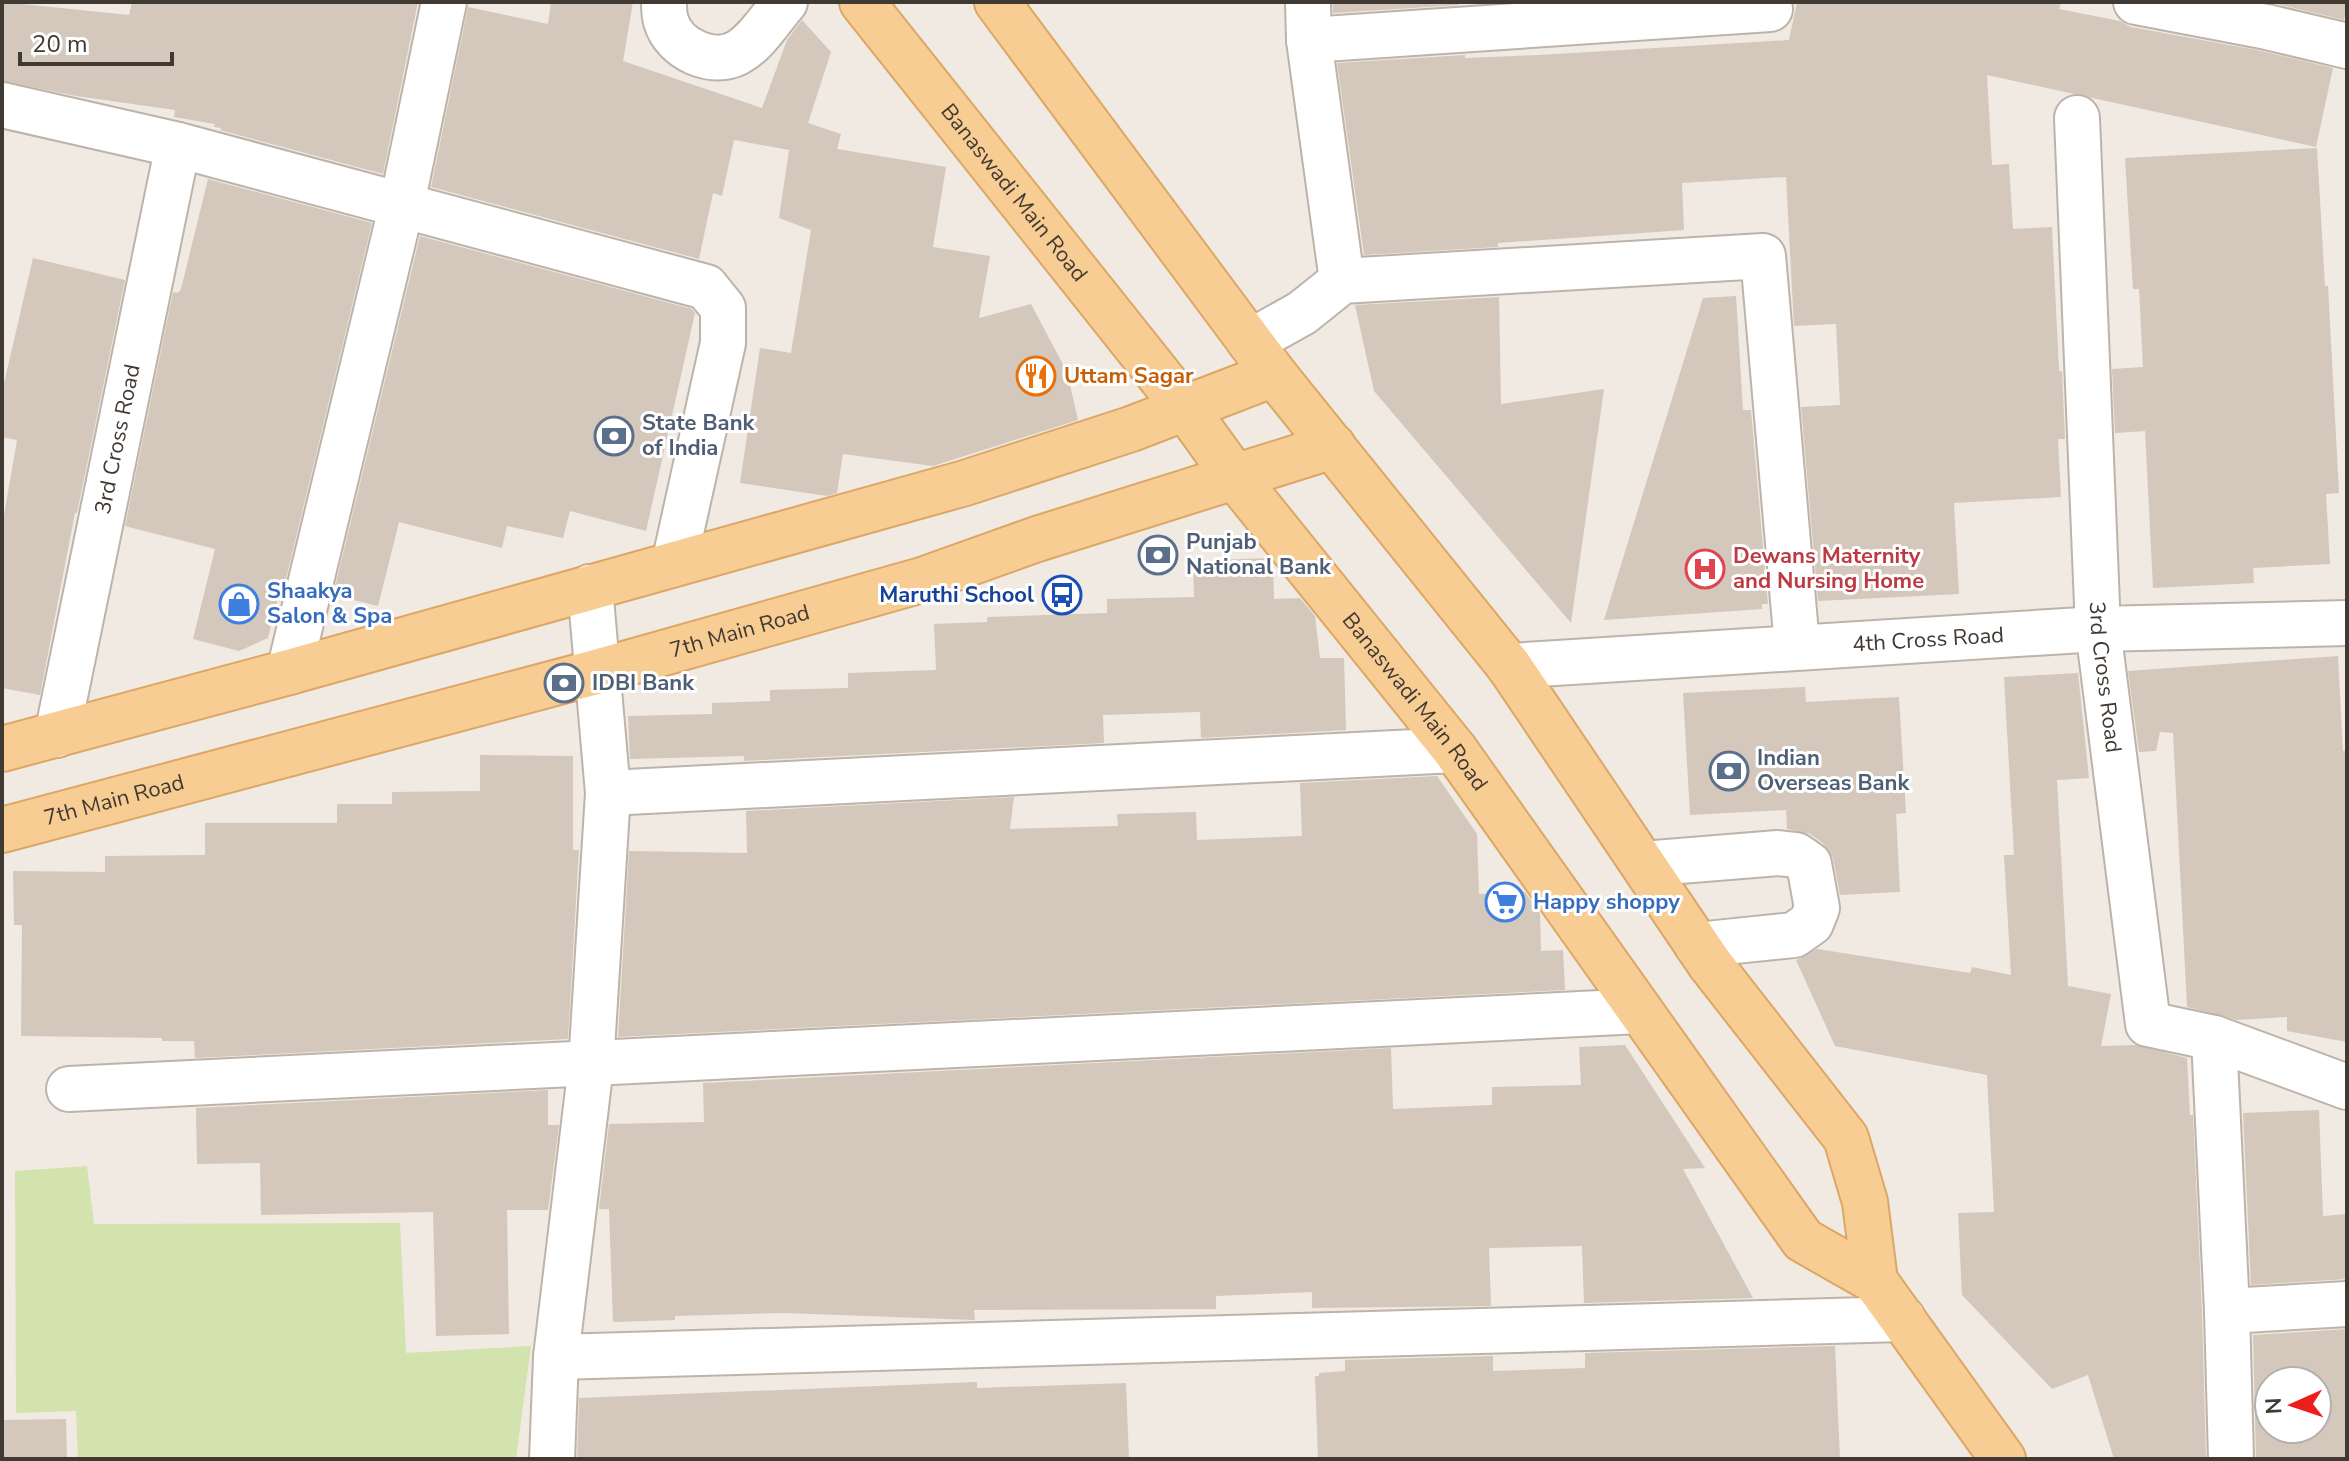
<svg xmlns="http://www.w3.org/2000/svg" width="2349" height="1461" viewBox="0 0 2349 1461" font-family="'Nunito Sans',sans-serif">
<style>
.green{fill:#d2e3ad}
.building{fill:#d4c7bc;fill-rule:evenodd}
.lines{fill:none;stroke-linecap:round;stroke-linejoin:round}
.minor-casing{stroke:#beb3a9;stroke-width:48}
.major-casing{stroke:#dca765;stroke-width:48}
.minor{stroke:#fff;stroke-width:44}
.major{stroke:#f8cd94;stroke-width:44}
.labels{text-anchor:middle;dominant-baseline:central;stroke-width:6;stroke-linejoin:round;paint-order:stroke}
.street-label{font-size:22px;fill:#413a33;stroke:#fff}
.food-label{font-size:22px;font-weight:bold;fill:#c56008;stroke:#fff;text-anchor:start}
.service-label{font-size:22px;font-weight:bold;fill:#4e5e75;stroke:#fff;text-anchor:start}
.health-label{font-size:22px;font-weight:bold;fill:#be3a42;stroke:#fff;text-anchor:start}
.shop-label{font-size:22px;font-weight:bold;fill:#366cbe;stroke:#fff;text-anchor:start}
.transit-label{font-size:22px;font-weight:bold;fill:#164399;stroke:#fff;text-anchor:end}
</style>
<rect width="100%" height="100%" fill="#f0eae3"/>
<path class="green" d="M87,1166L94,1224L400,1223L406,1353L531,1346L516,1459H78L76,1411L16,1413L15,1171Z"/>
<g class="building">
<path d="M2,2L129,15L132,2H418L383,174L220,130L221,128L214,127L215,124L174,117L175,110L76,96L2,81Z"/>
<path d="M551,2H633L623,61L762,108L787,40L802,20L831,52L808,123L841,134L837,149L946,167L933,247L990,256L979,318L1031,304L1067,372L1078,420L933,466L843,454L837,493L827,496L740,483L760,348L791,353L811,230L779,218L789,150L734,140L722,196L713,193L699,259L431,187L468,7L548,24Z"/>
<path d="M1333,2H1459V5L1333,13Z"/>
<path d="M1797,2H2061L2059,9L2120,21L2131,27L2262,51L2333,68L2316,147L1987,75L1992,165L2009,164L2013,229L2052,227L2059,371H2062L2065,439H2058L2061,497L1954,503L1959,594L1818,601L1801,407L1840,405L1836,324L1794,326L1786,177L1682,183L1684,230L1498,243V247L1364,255L1337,63L1465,55V58L1539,55L1789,40Z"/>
<path d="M2269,2H2347V4L2344,20Z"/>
<path d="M2317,148L2325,286H2328L2339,493L2326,494L2330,564L2253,568L2254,583L2153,588L2145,431L2115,433L2112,369L2143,367L2139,289H2133L2125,158Z"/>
<path d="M208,179L372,223L285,583L282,582L268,638L239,651L193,639L215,549L125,526L173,292L178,293L181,289Z"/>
<path d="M420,236L692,309L695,313L646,531L570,511L563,538L507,526L502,548L399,522L378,606L333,595Z"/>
<path d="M33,258L125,280L77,513H75L40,695L2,688V527L17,440L2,437V392Z"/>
<path d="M1736,296L1743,410H1751L1768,604H1762V609L1604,620L1703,298Z"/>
<path d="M1499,297L1501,404L1604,389L1571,623L1374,391L1355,305Z"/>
<path d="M1269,558L1273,564L1274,599L1300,598L1315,616L1320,658H1344L1346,730L1201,738L1200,712L1103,715L1104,743L744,761V756L630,759L628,716L712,714V703L770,701V690L848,688V673L936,670L934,624L987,622V617L1107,613V599L1194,597L1193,561Z"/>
<path d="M2338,656L2343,751H2347V1042L2287,1031V1017L2237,1020L2187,1007L2173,733L2160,732L2156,751L2139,752L2128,671Z"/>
<path d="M2078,673L2089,778L2057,780L2068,986L2111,994L2101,1046L2136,1045L2187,1058L2190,1115H2193L2202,1312L2206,1459H2114L2088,1375L2052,1389L1962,1295L1958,1213L1994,1212L1987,1075L1835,1046L1796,960L1817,949L1970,973L1972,967L2011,975L2004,855H2014L2004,677Z"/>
<path d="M1805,687L1806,702L1899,697L1906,813L1896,814L1900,892L1840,895L1833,858L1823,843L1810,834L1787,829L1786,810L1690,815L1683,693Z"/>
<path d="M480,755L573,756V850H579L568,1039L195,1058L194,1041H162V1038L21,1036L22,925H14L13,871L105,872V856L205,855V823H337V804H392V792L480,791Z"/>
<path d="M1437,776L1477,834L1479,894L1525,892L1540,913L1541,951L1563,950L1565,990L618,1037L629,851L747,853L746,811L1014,797L1010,829L1118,826L1117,814L1196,812L1197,840L1302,836L1300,783Z"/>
<path d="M1625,1045L1705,1168L1683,1169L1753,1298L1584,1303L1582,1246L1489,1248L1491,1306L1312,1308V1292L1216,1296V1309L974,1310L975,1320L784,1313L675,1316V1320L613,1322L609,1209H599L609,1124L704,1122L703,1083L1391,1048L1393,1109L1492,1105V1087L1581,1085L1579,1047Z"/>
<path d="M548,1090V1125H559L548,1210H507L509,1334L436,1336L433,1212L261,1215L260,1163L197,1164L196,1108Z"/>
<path d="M2319,1110L2323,1216L2347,1214V1279L2251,1285L2243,1113Z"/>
<path d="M2347,1329V1459H2256L2253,1335ZM2269,1381H2317V1429H2269Z"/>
<path d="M1835,1346L1840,1459H1685V1457L1628,1459H1318L1315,1376H1319V1373L1345,1371V1360L1493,1356V1371L1585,1368V1353Z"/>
<path d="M977,1382V1388L1126,1383L1129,1459H577L579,1398Z"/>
<path d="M66,1419L67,1459H2V1420Z"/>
</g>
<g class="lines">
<g class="minor-casing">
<g id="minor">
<path d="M664,2C664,8 664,15 666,21C674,49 712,66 737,53C756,43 771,18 785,2"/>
<path d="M1308,2L1309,40L1342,281"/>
<path d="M2136,2L2267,27L2347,46"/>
<path d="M1309,40L1770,9"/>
<path d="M2,105L178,145L706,287L723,308V343L674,564"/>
<path id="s1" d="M2077,118L2098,629L2148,1024L2214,1038L2347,1087"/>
<path d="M1250,342L1302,313L1342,281L1763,256L1797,646"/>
<path id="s2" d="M1509,666L2098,629L2347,623"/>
<path d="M289,672L402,204L444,2"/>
<path id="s3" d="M57,735L178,145"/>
<path d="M608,793L1455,750"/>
<path d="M1643,864L1778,853L1796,855L1809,864L1817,908L1811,923L1794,935L1697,945"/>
<path d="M2214,1038L2227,1311L2231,1459"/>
<path d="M69,1089L1640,1011"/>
<path d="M2227,1311L2347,1304"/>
<path d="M556,1357L1903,1319"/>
<path d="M552,1459L556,1357L591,1065L608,793L590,587"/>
</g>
</g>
<g class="major-casing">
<g id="major">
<path id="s4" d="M862,2L1186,409L1235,477L1455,750L1803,1240L1875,1281L2003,1459"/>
<path d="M997,2L1274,374L1509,666L1710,964L1846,1138L1865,1202L1875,1281"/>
<path d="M2,749L289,672L965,483L1131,429L1274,374"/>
<path id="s5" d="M2,830L596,672L922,580L1037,539L1333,446"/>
</g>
</g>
<use href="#minor" class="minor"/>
<use href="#major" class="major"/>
</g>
<defs>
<g id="restaurant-ring" transform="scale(2)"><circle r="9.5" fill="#fff" stroke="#e8710a" stroke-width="1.5"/><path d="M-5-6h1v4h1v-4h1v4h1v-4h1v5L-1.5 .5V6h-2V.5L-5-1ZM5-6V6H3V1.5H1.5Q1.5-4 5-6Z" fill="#e8710a"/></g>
<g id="bank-ring" transform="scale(2)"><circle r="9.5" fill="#fff" stroke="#5c6f8a" stroke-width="1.5"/><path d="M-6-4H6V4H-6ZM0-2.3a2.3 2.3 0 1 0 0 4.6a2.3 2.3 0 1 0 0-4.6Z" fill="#5c6f8a"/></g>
<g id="hospital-ring" transform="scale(2)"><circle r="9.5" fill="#fff" stroke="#e0444e" stroke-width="1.5"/><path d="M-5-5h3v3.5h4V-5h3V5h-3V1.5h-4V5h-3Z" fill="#e0444e"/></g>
<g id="bus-ring" transform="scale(2)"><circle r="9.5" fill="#fff" stroke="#1a4fb4" stroke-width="1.5"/><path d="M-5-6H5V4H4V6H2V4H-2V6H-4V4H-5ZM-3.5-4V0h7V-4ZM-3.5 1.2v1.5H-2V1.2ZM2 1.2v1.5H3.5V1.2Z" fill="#1a4fb4"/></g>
<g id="shop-ring" transform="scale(2)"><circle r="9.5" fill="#fff" stroke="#3f7fe0" stroke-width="1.5"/><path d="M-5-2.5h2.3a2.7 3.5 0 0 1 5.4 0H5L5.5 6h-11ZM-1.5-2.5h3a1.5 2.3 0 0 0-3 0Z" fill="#3f7fe0"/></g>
<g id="supermarket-ring" transform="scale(2)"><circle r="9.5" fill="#fff" stroke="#3f7fe0" stroke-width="1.5"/><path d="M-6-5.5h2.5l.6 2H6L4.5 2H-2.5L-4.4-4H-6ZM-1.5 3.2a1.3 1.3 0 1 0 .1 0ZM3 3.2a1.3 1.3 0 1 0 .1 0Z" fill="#3f7fe0"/></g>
</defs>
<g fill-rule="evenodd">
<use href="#restaurant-ring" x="1036" y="376"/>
<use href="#bank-ring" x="614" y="436"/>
<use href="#bank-ring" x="1158" y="555"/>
<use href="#hospital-ring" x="1705" y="569"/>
<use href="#bus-ring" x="1062" y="595"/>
<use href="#shop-ring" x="239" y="604"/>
<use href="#bank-ring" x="564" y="683"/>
<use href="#bank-ring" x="1729" y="771"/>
<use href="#supermarket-ring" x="1505" y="902"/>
</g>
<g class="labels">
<g class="street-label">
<text stroke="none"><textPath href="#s4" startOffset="244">Banaswadi Main Road</textPath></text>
<text stroke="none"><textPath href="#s3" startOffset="302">3rd Cross Road</textPath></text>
<text stroke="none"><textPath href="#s5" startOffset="764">7th Main Road</textPath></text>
<text stroke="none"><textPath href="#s2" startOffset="420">4th Cross Road</textPath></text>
<text stroke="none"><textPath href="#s1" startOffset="560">3rd Cross Road</textPath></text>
<text stroke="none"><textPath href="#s4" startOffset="892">Banaswadi Main Road</textPath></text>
<text stroke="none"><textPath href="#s5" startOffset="116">7th Main Road</textPath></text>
</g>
<g class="food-label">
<text x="1064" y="376">Uttam Sagar</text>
</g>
<g class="service-label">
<text x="642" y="423">State Bank<tspan x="642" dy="25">of India</tspan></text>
<text x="1186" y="542">Punjab<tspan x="1186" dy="25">National Bank</tspan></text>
<text x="592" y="683">IDBI Bank</text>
<text x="1757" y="758">Indian<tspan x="1757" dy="25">Overseas Bank</tspan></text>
</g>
<g class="health-label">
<text x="1733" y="556">Dewans Maternity<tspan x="1733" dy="25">and Nursing Home</tspan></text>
</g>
<g class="shop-label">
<text x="267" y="591">Shaakya<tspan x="267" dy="25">Salon &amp; Spa</tspan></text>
<text x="1533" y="902">Happy shoppy</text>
</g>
<g class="transit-label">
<text x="1034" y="595">Maruthi School</text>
</g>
</g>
<rect width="2349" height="1461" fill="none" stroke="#413a33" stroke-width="8"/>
<g transform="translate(2293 1405) rotate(267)"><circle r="38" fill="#ffffff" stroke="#b3b0ad" stroke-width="2"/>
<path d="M0-6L14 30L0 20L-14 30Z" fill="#ed1e1d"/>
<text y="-12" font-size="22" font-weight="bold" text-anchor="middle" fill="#413a33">N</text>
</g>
<path d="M20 52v12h152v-12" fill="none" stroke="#413a33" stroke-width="4"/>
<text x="32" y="52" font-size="24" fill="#413a33" stroke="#ffffff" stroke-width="6" paint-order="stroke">20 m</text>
</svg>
